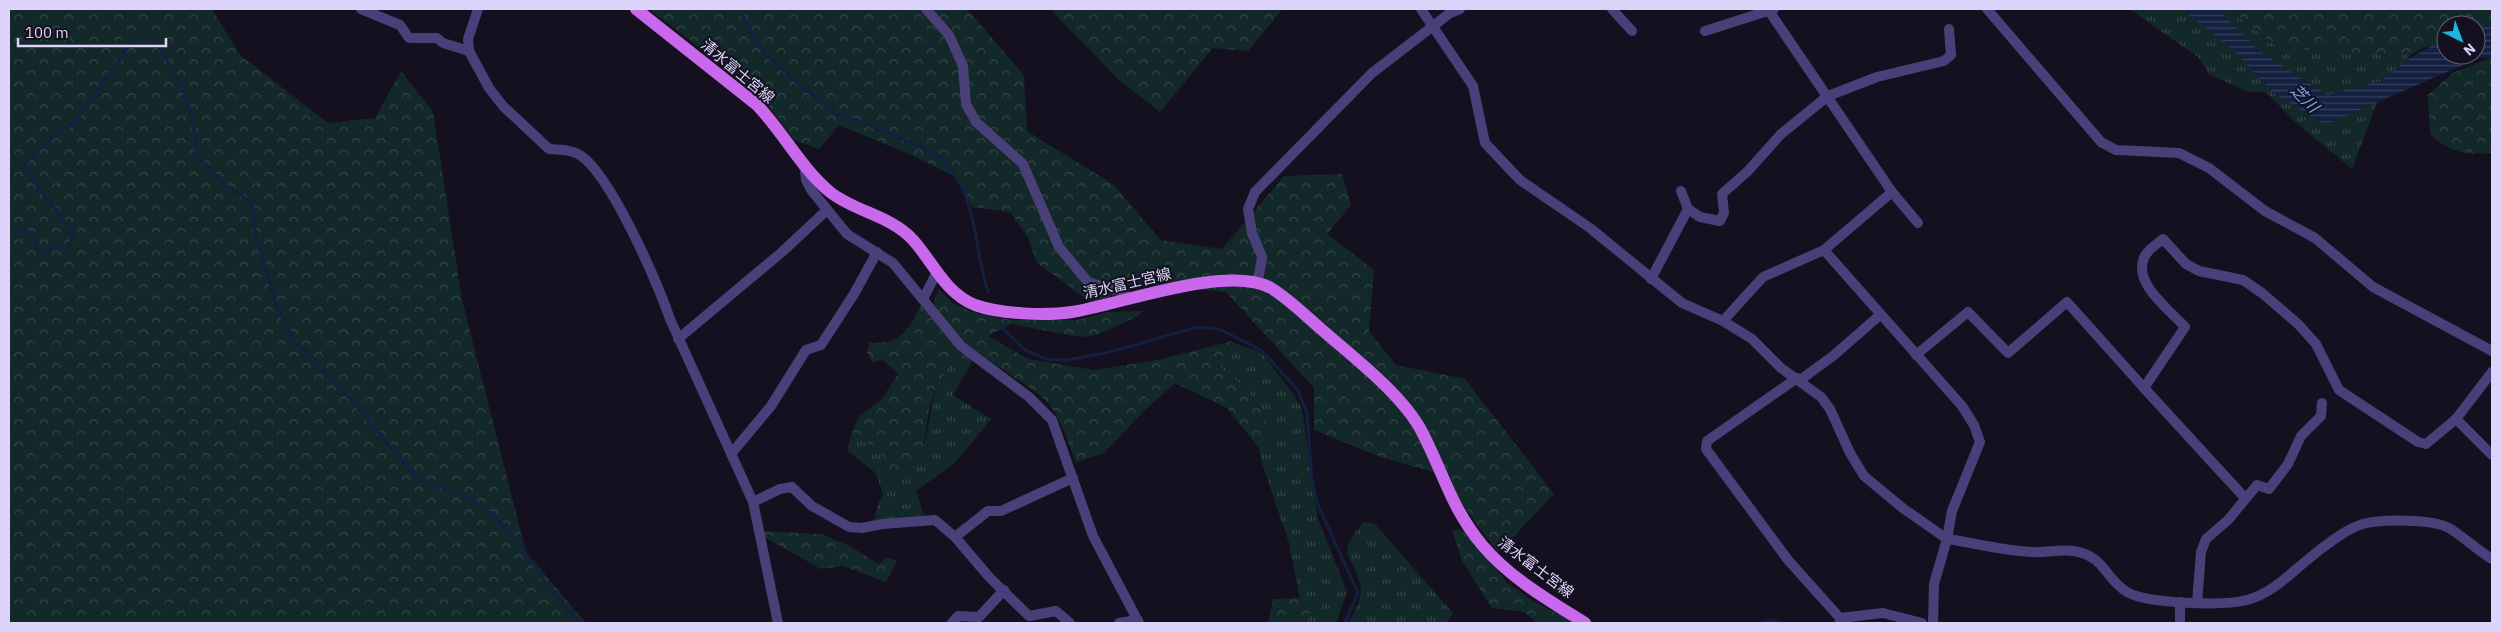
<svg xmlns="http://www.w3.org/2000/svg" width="2501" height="632" viewBox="0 0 2501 632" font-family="'IBM Plex Sans','Noto Sans JP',sans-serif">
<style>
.grass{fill:url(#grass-tufts)}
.forest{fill:url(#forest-crowns)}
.water{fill:url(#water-rules)}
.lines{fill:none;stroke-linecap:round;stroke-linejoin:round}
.stream{stroke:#132040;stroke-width:3}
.street{stroke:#494079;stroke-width:10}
.primary{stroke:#c968ed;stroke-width:12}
.labels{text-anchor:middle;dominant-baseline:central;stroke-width:4;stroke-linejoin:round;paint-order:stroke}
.street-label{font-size:15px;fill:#dcd4fa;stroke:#141020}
.water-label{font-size:16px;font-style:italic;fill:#6ea5ee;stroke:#141020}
</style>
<defs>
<pattern id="grass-tufts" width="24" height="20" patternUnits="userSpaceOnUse" patternTransform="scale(1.25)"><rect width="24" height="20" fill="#132829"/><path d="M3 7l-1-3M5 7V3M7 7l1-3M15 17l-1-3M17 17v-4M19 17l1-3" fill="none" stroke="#354649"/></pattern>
<pattern id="forest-crowns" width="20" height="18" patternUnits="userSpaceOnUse" patternTransform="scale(1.25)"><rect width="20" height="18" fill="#132829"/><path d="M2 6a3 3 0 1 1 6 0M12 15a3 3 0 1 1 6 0" fill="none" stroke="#354649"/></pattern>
<pattern id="water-rules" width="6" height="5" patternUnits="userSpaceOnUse" patternTransform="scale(1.25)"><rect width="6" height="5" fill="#132040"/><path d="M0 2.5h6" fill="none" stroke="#35405c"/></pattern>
</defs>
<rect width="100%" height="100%" fill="#141020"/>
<g class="grass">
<path d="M2130,9H2229L2277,47L2332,43L2350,50L2411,54L2378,100L2352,169L2294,121L2266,92H2248L2209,74L2199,58Z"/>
<path d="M1232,342L1262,353L1294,395L1302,409L1318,519L1347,592L1336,623H1306L1310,613L1300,598L1289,543L1261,460L1259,448L1272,437C1272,426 1255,399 1247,390C1237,379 1227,378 1218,364Z"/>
<path d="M959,352L973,360L953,395L991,419L955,463L916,491L925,518L874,520L878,504L883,495L876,473L847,451L852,432L881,452L885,470L896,478L922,457L936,387Z"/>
<path d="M1364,522L1375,524L1453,613L1446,623H1348C1355,612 1364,595 1360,582C1350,550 1336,554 1364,522Z"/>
</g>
<g class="forest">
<path d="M9,9H212L240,55L328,123L375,118L401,71L433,112L462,300L526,552L586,623H9Z"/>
<path d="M649,9H967L1024,75L1027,131L1114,185L1160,240L1222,249L1284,176L1342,174L1351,205L1327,234L1374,270L1369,331L1396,365L1465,379L1554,494L1498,553L1440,474L1378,456L1314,430V388L1226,292L1150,285L1091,302L1037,263L1028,238L1010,212L972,207L958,178L911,155L839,125L819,149L794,140L759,93Z"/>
<path d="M1050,9H1282V10L1248,51L1213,48L1160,112L1119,80Z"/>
<path d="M2230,9H2492V42L2476,43V25H2446V45L2425,47L2411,54L2364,52L2347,55L2334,46L2310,50L2277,47Z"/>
<path d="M2492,57V153C2466,155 2450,153 2430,134L2428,95L2453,73Z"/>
<path d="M939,289L952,303L976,313L1011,320H1078L1107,312L1142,311L1138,316L1097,335L1080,337L1011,324L988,336L1028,359L1094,370L1153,361L1232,341L1218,365C1227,378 1237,379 1247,390C1255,399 1272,426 1272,437L1259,448L1227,408L1175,383L1145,410L1104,453L1076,462C1068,443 1062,420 1048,403C1029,381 932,333 934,303C934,299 938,293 939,289Z"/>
<path d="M921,305L959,352L936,387L929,410L922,457L912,471L896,479L885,470L881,452L852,432L860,415L881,400L898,374L882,359L873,363L867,352L869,342C899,347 909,329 921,305Z"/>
<path d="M1452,530H1462L1487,556L1506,582L1533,601L1569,619L1570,623H1534L1535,621L1524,612L1492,608L1462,561Z"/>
<path d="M760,531L820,534L848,545L879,564L886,557L897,561L886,582L843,566L821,569L764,537Z"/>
<path d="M1300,598L1310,613L1306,623H1268L1273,599Z"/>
</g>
<path class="water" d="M2182,9H2217L2262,53L2327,95L2381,81L2407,60L2446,38V55H2476V26H2492V57L2479,58L2325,125L2275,94L2229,46Z"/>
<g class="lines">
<g class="stream">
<path d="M740,9L756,43L768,57L829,110L926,148C980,181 971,240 988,292"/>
<path d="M9,226L32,234L40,251L70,247L73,233L27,172L26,163L46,142L74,123L130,45L140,39H153C178,74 197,111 196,155L231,190L246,198L253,207L255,234L278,310L294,340L346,394L413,473C437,490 469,493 491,513C512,531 526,554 541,576C553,592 567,608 580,623"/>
<path d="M999,325L1025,350L1046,359L1067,360L1106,353L1198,327L1219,329L1261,350L1298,390L1307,414L1312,481L1318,505L1358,593L1345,623"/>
<path d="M1763,623L1773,620L1779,623"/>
</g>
<g class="street">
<path d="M361,9L400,25L409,38H437L443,43L469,51"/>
<path d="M478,9L468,39L469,51L489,88L503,106L549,149C559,150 569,149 578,154C609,170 658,284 670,319L753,502L778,623"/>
<path d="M926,9L949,35L963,66L966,104L976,122L1023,164L1059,247L1088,282L1122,292L1130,299"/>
<path d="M1421,9L1473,86L1485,143L1520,180L1590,228L1682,303L1723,321L1752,339L1781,368L1821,397L1830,409L1850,453L1864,476L1904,509L1947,539L1934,584L1933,623"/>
<path d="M1612,9L1632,31"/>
<path d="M1987,9L2101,142L2116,150L2179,153L2209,168L2265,211L2315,238L2373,287L2492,351"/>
<path d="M1769,11L1892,192L1918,223"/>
<path d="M1705,31L1774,9"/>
<path d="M804,163L806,180L812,191L847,234L893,263L961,346L1029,397L1052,420L1093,536L1139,623"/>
<path d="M1688,209L1700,217L1720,221L1724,213L1722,194L1748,171L1781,134L1828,96L1877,77L1944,61L1951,55L1949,29"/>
<path d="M1824,250L1962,406L1974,425L1980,442L1952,511L1947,539C1975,543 2004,551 2033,552C2046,553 2061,549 2074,551C2105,556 2105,579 2127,592C2148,604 2223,606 2247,600C2270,594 2288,576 2306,561C2319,550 2347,528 2363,524C2383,519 2432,519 2449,528C2464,537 2477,550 2492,559"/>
<path d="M1651,279L1688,209L1681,191"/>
<path d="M1258,281L1262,257L1252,233L1248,209L1255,192L1372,73L1450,13L1460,9"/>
<path d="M923,299L937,272"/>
<path d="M1723,321L1763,277L1824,250L1892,192"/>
<path d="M678,339L782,252L827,210"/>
<path d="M1916,355L1968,312L2008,353L2067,302L2144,388"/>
<path d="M1797,378L1707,441L1706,449L1788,560L1840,618"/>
<path d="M1800,380L1833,356L1880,315"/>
<path d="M2456,419L2492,455"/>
<path d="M731,454L771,406L806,350L821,345L854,294L877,252"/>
<path d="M2245,498L2144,388L2185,327C2170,310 2133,284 2144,258C2146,251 2157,244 2163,239L2186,264L2199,271L2243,280L2262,293L2298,324L2316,344L2339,390L2418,442L2426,444L2456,419L2492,372"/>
<path d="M753,502L780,489L792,487L812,506L849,527L862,528L882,524L935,520L955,537L990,578L1029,616L1056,611L1070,623"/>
<path d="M955,537L988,511H1001L1073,478"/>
<path d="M2180,602V623"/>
<path d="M2197,603L2201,552L2206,539L2228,520L2257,485L2269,489L2288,464L2301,436L2321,416L2322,403"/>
<path d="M952,623L958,616L979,617L1004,590"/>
<path d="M1119,623L1138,620"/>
<path d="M1840,623V618L1883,613L1922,623"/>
</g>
<path class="primary" d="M636,9L757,105C783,132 801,168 830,192C855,212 890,215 913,240C933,262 945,293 975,305C1000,314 1046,316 1072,312C1121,304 1228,264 1271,288C1289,299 1305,315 1321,329C1353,357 1403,395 1422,432C1444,474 1451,508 1483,546C1510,578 1550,601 1585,623"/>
</g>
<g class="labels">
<g class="street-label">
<text transform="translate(738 71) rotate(40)">清水富士宮線</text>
<text transform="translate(1127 283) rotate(-13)">清水富士宮線</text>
<text transform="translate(1536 567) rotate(37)">清水富士宮線</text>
</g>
<g class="water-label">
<text transform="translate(2305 98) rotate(45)">芝川</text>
</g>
</g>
<rect width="2501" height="632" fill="none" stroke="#dcd4fa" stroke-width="20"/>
<g transform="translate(2461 40) rotate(138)"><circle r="24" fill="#141020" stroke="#645e77"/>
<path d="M0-4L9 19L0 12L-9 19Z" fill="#1bb6df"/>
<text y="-8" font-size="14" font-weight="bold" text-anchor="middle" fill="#dcd4fa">N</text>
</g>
<path d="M18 38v8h148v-8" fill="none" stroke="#dcd4fa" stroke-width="2.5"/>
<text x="25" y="38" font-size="15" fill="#dcd4fa" stroke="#141020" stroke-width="4" paint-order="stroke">100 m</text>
</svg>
